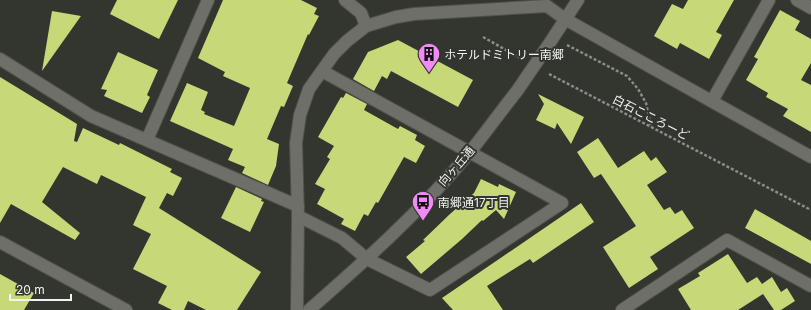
<svg xmlns="http://www.w3.org/2000/svg" width="811" height="310" viewBox="0 0 811 310" font-family="Inter,'Noto Sans JP',sans-serif">
<style>
.building{fill:#c6d877}
.lines{fill:none;stroke-linecap:round;stroke-linejoin:round}
.minor-casing{stroke:#4f504b;stroke-width:14}
.path{stroke:#8a8c87;stroke-width:2.5;stroke-dasharray:3 2;stroke-linecap:butt}
.minor{stroke:#6d6f68;stroke-width:12}
.minor-bridge-casing{stroke:#4f504b;stroke-width:14;stroke-linecap:butt}
.minor-bridge{stroke:#6d6f68;stroke-width:12}
.labels{text-anchor:middle;dominant-baseline:central;stroke-width:4;stroke-linejoin:round;paint-order:stroke}
.poi-label{font-size:12px;fill:#f3f4f0;stroke:#33352f;text-anchor:start}
.street-label{font-size:12px;fill:#f3f4f0;stroke:#33352f}
</style>
<rect width="100%" height="100%" fill="#33352f"/>
<g class="building">
<path d="M117,0H178L159,39L110,14Z"/>
<path d="M223,0H301L317,8L314,14L319,16L309,35L308,34L287,83L293,86L284,107L281,106L267,139L279,144L276,166L268,185L242,173L245,167L228,160L233,149L170,121L187,83L208,92L201,110L205,112L204,114L234,126L250,88L223,76L225,72L198,58Z"/>
<path d="M688,0H734L716,32L722,35L709,59L680,43L677,49L654,36L672,4L683,9Z"/>
<path d="M780,10L800,21L795,30L811,39V63L801,80L811,85V132L783,116L788,109L766,97L768,93L746,80L758,59L754,57Z"/>
<path d="M52,11L81,16L42,71Z"/>
<path d="M398,40L473,80L458,107L391,71L387,79L382,76L374,91L353,79L368,52Z"/>
<path d="M118,52L158,70L147,95L150,97L142,113L104,96L107,90L101,89Z"/>
<path d="M0,77L77,124L74,141L77,142L83,128L119,145L120,143L172,169L170,172L182,178L173,196L167,193L159,208L261,272L237,310H206L188,301L184,310H172L158,303L167,286L133,269L151,234L133,225L146,197L101,175L97,184L63,167L42,202L80,233L75,240L11,204L0,223Z"/>
<path d="M346,93L367,104L364,110L398,129L400,126L417,135L415,140L425,146L416,163L404,157L378,203L376,202L368,216L364,214L355,231L341,224L344,219L317,204L325,189L315,184L330,159L327,157L334,146L318,137L341,97L343,98Z"/>
<path d="M538,94L584,117L571,144L557,123L555,129L536,120L544,104Z"/>
<path d="M598,138L618,168L644,151L651,161L656,157L667,172L647,185L664,210L670,207L675,214L682,210L694,228L650,257L658,269L629,288L603,247L636,226L601,174L594,178L577,152Z"/>
<path d="M481,179L498,187L499,184L516,192L504,219L496,210L483,221L482,220L462,239L421,274L406,257L425,241L423,240L450,214L474,193Z"/>
<path d="M236,187L262,199L261,201L264,202L250,232L221,218Z"/>
<path d="M581,203L594,222L533,263L530,259L487,286L503,310H453L442,298Z"/>
<path d="M755,209L811,241V264L745,228Z"/>
<path d="M728,254L747,283L757,277L762,284L772,277L781,292L787,288L795,301L781,310H774L763,294L738,310H691L678,289L700,276L698,273Z"/>
<path d="M0,274L34,293L24,310H0Z"/>
</g>
<g class="lines">
<g class="minor-casing">
<g id="minor">
<path d="M345,0L361,13L366,26"/>
<path d="M797,0L811,8"/>
<path d="M547,47L578,0"/>
<path d="M0,59L91,116L298,206"/>
<path d="M712,101L769,0"/>
<path d="M147,140L208,0"/>
<path d="M298,216L342,238L367,259L430,290L562,203L322,71"/>
<path d="M0,242L126,310"/>
<path d="M297,310L298,216L296,143L300,115L309,89L334,54L347,41L366,26L396,17L414,14L547,6L565,19L811,157"/>
<path d="M309,310C366,260 422,210 470,152C486,132 501,111 517,91"/>
<path d="M622,310L727,240L811,286"/>
</g>
</g>
<g class="path">
<path d="M483,37L520,58"/>
<path d="M567,45L627,76L638,89L646,103L651,127"/>
<path d="M549,74L811,210"/>
</g>
<use href="#minor" class="minor"/>
<g class="minor-bridge-casing">
<path id="minor-bridge" d="M517,91L547,47"/>
</g>
<use href="#minor-bridge" class="minor-bridge"/>
</g>
<defs>
<g id="building-pin" transform="scale(1.15)"><path d="M0 17L-7.5 6A9.5 9.5 0 1 1 7.5 6Z" fill="#f08bf6" stroke="#33352f"/><path d="M-4-6H4V6H1V3H-1V6H-4ZM-2.5-4.3h1.7v1.8h-1.7ZM.8-4.3h1.7v1.8H.8ZM-2.5-1h1.7V.8h-1.7ZM.8-1h1.7V.8H.8Z" fill="#111"/></g>
<g id="bus-pin" transform="scale(1.15)"><path d="M0 17L-7.5 6A9.5 9.5 0 1 1 7.5 6Z" fill="#f08bf6" stroke="#33352f"/><path d="M-5-6H5V4H4V6H2V4H-2V6H-4V4H-5ZM-3.5-4V0h7V-4ZM-3.5 1.2v1.5H-2V1.2ZM2 1.2v1.5H3.5V1.2Z" fill="#111"/></g>
</defs>
<g fill-rule="evenodd">
<use href="#building-pin" x="429" y="54"/>
<use href="#bus-pin" x="423" y="202"/>
</g>
<g class="labels">
<g class="poi-label">
<text x="444" y="54">ホテルドミトリー南郷</text>
<text x="438" y="202">南郷通17丁目</text>
</g>
<g class="street-label">
<text transform="translate(651 117) rotate(27)">白石こころーど</text>
<text transform="translate(456 166) rotate(-49)">向ヶ丘通</text>
</g>
</g>
<path d="M10 294v6h61v-6" fill="none" stroke="#f3f4f0" stroke-width="2"/>
<text x="16" y="294" font-size="12" fill="#f3f4f0" stroke="#33352f" stroke-width="3" paint-order="stroke">20 m</text>
</svg>
